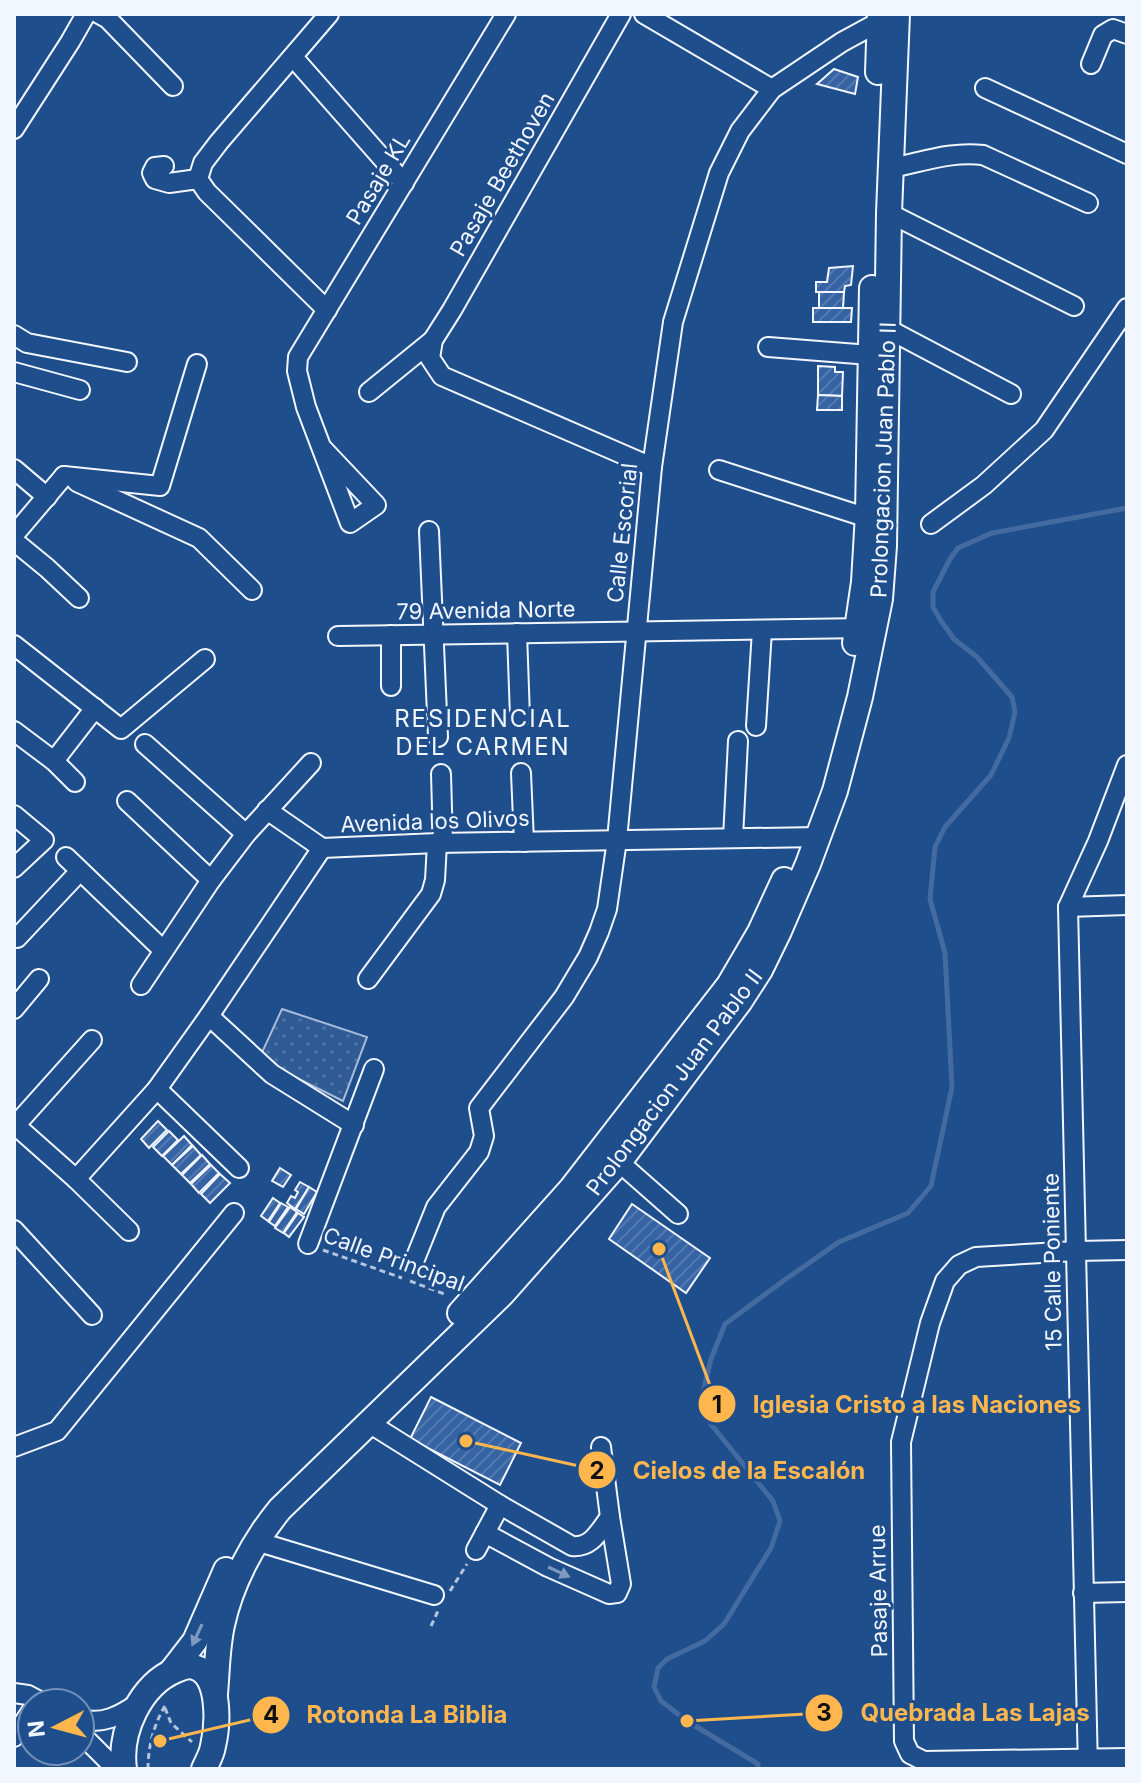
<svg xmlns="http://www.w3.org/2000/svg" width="1141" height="1783" viewBox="0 0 1141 1783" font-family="Inter,sans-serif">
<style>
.park{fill:url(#park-dots);stroke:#a8bbd7;stroke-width:2}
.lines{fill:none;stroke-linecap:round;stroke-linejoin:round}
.stream{stroke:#446ba0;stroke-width:5}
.building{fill:url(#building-hatch);stroke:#f2f6ff;stroke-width:2}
.minor-casing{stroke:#f2f6ff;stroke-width:22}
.major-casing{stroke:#f2f6ff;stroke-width:28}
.path{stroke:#b3c4dc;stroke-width:3;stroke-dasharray:6 4;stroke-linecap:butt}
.minor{stroke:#1f4e8c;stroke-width:18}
.major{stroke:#1f4e8c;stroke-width:24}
.oneway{fill:#7e9ac0}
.labels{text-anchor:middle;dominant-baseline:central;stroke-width:6;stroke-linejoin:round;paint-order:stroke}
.street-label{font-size:22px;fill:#f2f6ff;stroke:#1f4e8c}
.neighbourhood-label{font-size:24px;letter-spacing:2px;fill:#f2f6ff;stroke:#1f4e8c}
.leader{fill:none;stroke:#ffb74d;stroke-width:3}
.callout-dot{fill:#ffb74d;stroke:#1f4e8c;stroke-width:3}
.mark-label{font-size:24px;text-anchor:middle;font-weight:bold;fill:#111}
.callout-label{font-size:24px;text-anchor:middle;font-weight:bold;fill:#ffb74d;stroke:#1f4e8c;stroke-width:6;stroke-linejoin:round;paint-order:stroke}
</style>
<defs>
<pattern id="park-dots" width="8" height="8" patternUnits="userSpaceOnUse" patternTransform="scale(2)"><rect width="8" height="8" fill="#305b95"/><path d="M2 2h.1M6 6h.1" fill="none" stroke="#4e73a5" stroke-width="1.8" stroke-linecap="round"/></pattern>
<pattern id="building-hatch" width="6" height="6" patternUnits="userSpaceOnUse" patternTransform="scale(2)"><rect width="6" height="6" fill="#3563a3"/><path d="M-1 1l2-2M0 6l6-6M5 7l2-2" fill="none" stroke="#537ab1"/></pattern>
</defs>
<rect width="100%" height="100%" fill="#1f4e8c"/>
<path class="park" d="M282,1009L367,1037L343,1101L259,1059Z"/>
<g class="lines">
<path class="stream" d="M758,1769V1764L687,1721L661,1701L654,1687L658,1668L667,1659L705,1641L724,1624L771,1548L780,1521L773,1501L710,1423L702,1396L711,1359L725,1324L786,1279L839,1242L908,1213L931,1186L952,1087L945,953L930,899L935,847L945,827L991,775L1009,738L1015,712L1012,697L977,657L954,639L941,621L933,607V592L950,559L958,548L992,533L1127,508"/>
</g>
<g class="building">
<path d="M834,69L858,77L855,94L817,84Z"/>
<path d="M853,266L851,285L845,286L844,292H816V282H827L829,268Z"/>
<path d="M819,292H844L843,308H819Z"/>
<path d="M813,308H852L851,322H813Z"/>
<path d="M818,366L835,367V372H843L842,396L818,395Z"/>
<path d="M818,395L842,396V410H817Z"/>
<path d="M158,1121L167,1130L149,1148L141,1139Z"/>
<path d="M169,1131L178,1140L162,1156L153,1147Z"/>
<path d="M184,1136L192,1145L172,1165L163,1156Z"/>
<path d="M193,1146L201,1155L181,1174L172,1165Z"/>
<path d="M202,1155L210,1164L190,1183L182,1175Z"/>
<path d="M211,1165L219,1173L199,1193L191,1184Z"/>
<path d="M280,1168L291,1175L283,1187L272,1181Z"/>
<path d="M220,1174L230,1183L210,1203L201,1194Z"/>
<path d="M300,1182L309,1187L295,1209L287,1203L291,1196L295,1198L298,1192L295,1190Z"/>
<path d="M309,1187L317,1192L304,1214L296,1209Z"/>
<path d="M273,1198L280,1203L268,1221L261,1216Z"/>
<path d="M281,1203L288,1207L275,1226L269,1222Z"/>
<path d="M632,1204L710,1258L686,1293L609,1239Z"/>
<path d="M290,1207L297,1212L283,1233L275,1228Z"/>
<path d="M298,1213L304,1217L289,1237L284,1233Z"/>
<path d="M431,1397L521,1443L500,1485L410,1439Z"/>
</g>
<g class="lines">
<g class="minor-casing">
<g id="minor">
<path d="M99,14L108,19L173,86"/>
<path d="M621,14L452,310L433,340L430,358L442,376L652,467"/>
<path d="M644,14L772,89"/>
<path d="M293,57L404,183"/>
<path d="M1091,64L1103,35L1113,29L1127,34"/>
<path d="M985,88L1127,154"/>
<path d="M14,129L70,42L86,14"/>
<path d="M164,166L155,167L152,173L155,179L169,183L198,179"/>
<path d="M891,168C922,162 952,151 983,155L1088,203"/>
<path d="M198,179L203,163L219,142L329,14"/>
<path d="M198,179L207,192L327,310"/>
<path d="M889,213L1074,306"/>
<path d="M888,329L1011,394"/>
<path d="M14,335L27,343L127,362"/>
<path d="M768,347L870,355"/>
<path d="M14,372L80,390"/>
<path d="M369,392L433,340"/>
<path d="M323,449L376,505L350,523L306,407L297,371L298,357L506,14"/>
<path d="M14,469L47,497"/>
<path d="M719,470L868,518"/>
<path d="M64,476L160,486L197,364"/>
<path d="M77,482L199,538L252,590"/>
<path d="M931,524L984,485L1044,430L1127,308"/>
<path d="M429,531L438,737"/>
<path d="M14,535L64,476"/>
<path d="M14,541L47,568L79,598"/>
<path d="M517,633L520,717"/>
<path d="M391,635V686"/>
<path d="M338,636L868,628"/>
<path d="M14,645L121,729L205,659"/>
<path d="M756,726L762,630"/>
<path d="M14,731L54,761L75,782"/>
<path d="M145,744L246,834"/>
<path d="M54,761L95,708"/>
<path d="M521,773L524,842"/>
<path d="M441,774L443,843"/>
<path d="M127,801L211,880"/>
<path d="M267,810L322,848"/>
<path d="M14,815L44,840L14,868"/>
<path d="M733,838L738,741"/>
<path d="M322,848L437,843L818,837"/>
<path d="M66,857L163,950"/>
<path d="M1068,907L1127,905"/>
<path d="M17,938L80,871"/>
<path d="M368,979L431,894L435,880L437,843"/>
<path d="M141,985L211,880L246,834L311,763"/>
<path d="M14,1009L39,979"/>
<path d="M209,1016L272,1074L354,1125"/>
<path d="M157,1089L239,1168"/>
<path d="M14,1124L76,1179L129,1231"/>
<path d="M14,1127L92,1040"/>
<path d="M619,1162L678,1214"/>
<path d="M76,1179L157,1089L209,1016L322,848"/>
<path d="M14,1230L92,1315"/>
<path d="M308,1244L374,1069"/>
<path d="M1127,1250L1076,1251L976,1257L959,1265L945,1281L930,1323L901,1442L904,1741L910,1754L924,1761L1127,1758"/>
<path d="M413,1264L436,1207L479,1152L484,1136L479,1108L564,997L588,957L599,932L607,909L617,840L652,467L673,322L719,173L740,131L772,89L842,42L888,17"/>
<path d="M369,1423L500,1505L572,1546C592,1548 599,1531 610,1517"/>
<path d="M14,1447L57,1431L234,1213"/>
<path d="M485,1533L548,1567L609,1594L617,1593L621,1584L610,1517L601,1447"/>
<path d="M256,1541L434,1595"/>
<path d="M476,1550L500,1505"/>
<path d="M1083,1593L1127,1592"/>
<path d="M14,1693L28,1695L43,1703"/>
<path d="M80,1719C102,1725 120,1716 138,1703"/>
<path d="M80,1733L116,1769"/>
<path d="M14,1737L32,1710"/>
<path d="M1088,1769L1068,907L1098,841L1127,765"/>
</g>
</g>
<g class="major-casing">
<g id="major">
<path d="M878,72L880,14"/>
<path d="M855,643L864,582L868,514L872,288"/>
<path d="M460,1313L571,1189L729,985L760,932L784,880"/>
<path d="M171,1672L195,1641L226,1570"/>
<path d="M215,1694C217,1671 217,1648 222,1625C231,1583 253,1542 280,1509L502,1294L619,1162L740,1001L760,970L779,931L808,864L835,791L860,697L880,599L884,546L889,213L897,14"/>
<path d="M124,1769C119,1732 140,1685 176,1670C181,1668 188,1665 194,1667C221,1674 218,1725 213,1746C212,1754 207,1762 204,1769"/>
</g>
</g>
<g class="path">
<path d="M323,1250L402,1278"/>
<path d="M410,1281L447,1295"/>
<path d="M450,1591L467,1564"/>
<path d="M431,1626L438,1611"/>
<path d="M165,1708L171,1723L192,1742"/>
<path d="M148,1769C148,1746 154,1724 166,1704"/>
</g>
<use href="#minor" class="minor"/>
<use href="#major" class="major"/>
</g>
<defs><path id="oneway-solid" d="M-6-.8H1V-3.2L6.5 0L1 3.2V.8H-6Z" transform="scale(2)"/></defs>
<g class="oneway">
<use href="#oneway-solid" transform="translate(559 1572) rotate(25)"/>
<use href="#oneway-solid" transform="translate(197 1635) rotate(115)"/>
</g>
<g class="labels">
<g class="street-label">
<text transform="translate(502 174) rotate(-60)">Pasaje Beethoven</text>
<text transform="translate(378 179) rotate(-59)">Pasaje KL</text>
<text transform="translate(883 460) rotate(-88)">Prolongacion Juan Pablo II</text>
<text transform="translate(622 533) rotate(-84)">Calle Escorial</text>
<text transform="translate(486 610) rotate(-1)">79 Avenida Norte</text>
<text transform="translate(435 821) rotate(-2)">Avenida los Olivos</text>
<text transform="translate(674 1082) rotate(-53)">Prolongacion Juan Pablo II</text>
<text transform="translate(394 1259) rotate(20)">Calle Principal</text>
<text transform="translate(1052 1262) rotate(-91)">15 Calle Poniente</text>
<text transform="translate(878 1591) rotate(-91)">Pasaje Arrue</text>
</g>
<g class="neighbourhood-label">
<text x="483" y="718">RESIDENCIAL<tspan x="483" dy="28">DEL CARMEN</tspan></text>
</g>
</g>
<path class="leader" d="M659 1249L717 1404M466 1441L597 1470M687 1721L824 1713M160 1741L271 1715"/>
<g class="callout-dot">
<circle cx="659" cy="1249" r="8"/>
<circle cx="466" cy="1441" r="8"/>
<circle cx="687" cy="1721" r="8"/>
<circle cx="160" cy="1741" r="8"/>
<circle cx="717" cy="1404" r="20"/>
<circle cx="597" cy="1470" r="20"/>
<circle cx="824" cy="1713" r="20"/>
<circle cx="271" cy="1715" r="20"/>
</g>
<g class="mark-label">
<text x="717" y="1413">1</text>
<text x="597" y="1479">2</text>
<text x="824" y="1721">3</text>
<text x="271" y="1723">4</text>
</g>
<g class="callout-label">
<text x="917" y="1413">Iglesia Cristo a las Naciones</text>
<text x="749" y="1479">Cielos de la Escalón</text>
<text x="975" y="1721">Quebrada Las Lajas</text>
<text x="407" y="1723">Rotonda La Biblia</text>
</g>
<rect width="1141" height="1783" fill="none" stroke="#f2f6ff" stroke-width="32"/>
<g transform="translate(56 1727) rotate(264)"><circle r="38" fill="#1f4e8c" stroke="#7391ba" stroke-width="2"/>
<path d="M0-6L14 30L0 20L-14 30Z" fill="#ffb74d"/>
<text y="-12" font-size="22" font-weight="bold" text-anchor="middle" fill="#f2f6ff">N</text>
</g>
</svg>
